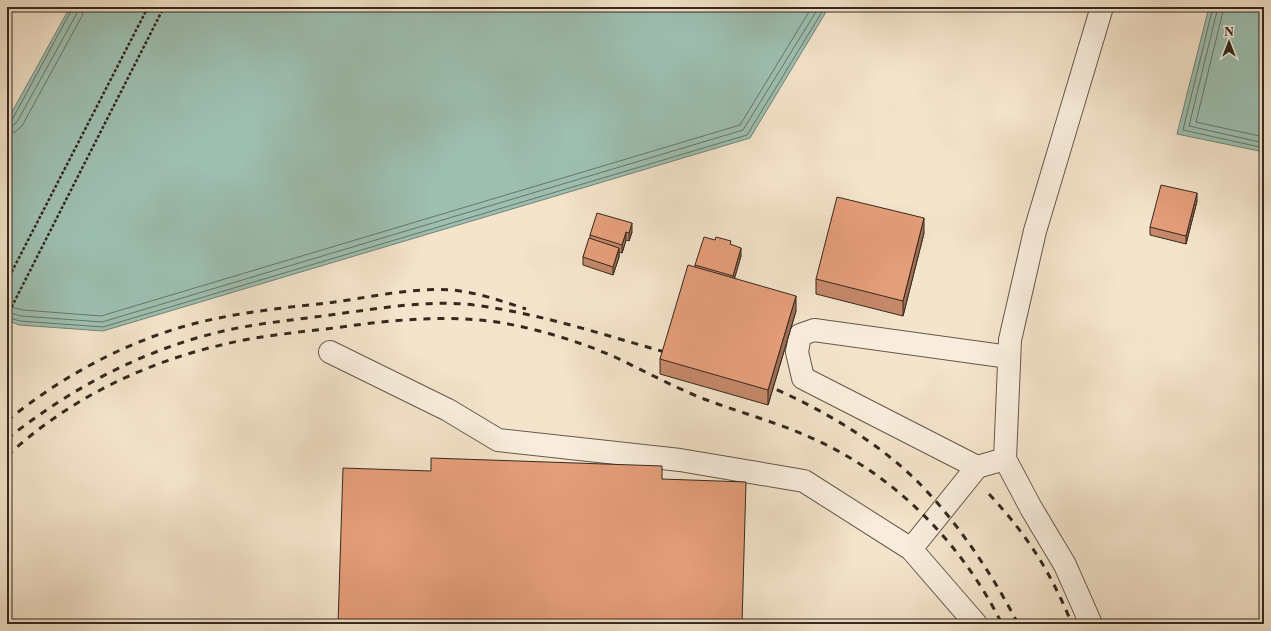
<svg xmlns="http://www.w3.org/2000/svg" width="1271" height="631" viewBox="0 0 1271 631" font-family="'Libre Caslon Text',serif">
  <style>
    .water { fill: #9dbfb1; stroke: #738377 }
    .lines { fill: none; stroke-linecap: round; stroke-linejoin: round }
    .shore { stroke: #697468; stroke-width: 1 }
    .minor-casing { stroke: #65584a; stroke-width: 24 }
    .path { stroke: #35291f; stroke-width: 2.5; stroke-dasharray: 3 2; stroke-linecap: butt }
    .minor { stroke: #f8eddd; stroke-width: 22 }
    .rail { stroke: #35291f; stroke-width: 3; stroke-dasharray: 7 7; stroke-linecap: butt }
    .wall { fill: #c58869; stroke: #35291f }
    .shaded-wall { fill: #a06f55; stroke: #35291f }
    .building { fill: #e59e7a; stroke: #35291f }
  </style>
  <rect width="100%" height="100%" fill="#f4e4cb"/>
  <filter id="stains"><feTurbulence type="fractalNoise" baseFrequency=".005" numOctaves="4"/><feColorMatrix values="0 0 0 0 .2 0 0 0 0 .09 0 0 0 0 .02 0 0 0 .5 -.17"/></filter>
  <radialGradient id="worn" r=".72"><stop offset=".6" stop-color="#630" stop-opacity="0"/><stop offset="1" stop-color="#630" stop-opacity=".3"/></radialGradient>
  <path class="water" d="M70 7H829L750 138 103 331 19 325 7 320V121Z
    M1209 7H1264V152L1177 134Z"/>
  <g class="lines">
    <path class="shore" d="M1213 7 1183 130 1264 148
      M1218 7 1189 126 1264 143
      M1224 7 1196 122 1264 137
      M7 122 12 120 73 7
      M7 127 12 126 17 122 77 13 78 7
      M7 133 15 132 22 126 82 16 84 7
      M7 306 23 310 101 316 740 125 812 7
      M7 312 21 316 102 322 743 130 819 7
      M7 317 20 321 103 327 747 135 825 7"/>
    <defs>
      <path id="minor" d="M330 352 448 410 498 440 680 460 804 481 911 549 976 624
        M1005 459 977 467 803 378 797 352 800 335 814 330 1009 357
        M911 549 977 467
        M1091 624 1065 565 1031 508 1005 459 1010 340 1035 231 1102 7"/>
    </defs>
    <use href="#minor" class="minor-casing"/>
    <path class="path" d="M7 281 148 7
      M7 316 164 7"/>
    <use href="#minor" class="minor"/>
    <path class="rail" d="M764 384C818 407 874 439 917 481 956 520 993 575 1018 624
      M7 421C65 373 140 334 214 319 251 311 290 307 328 303 366 298 413 287 451 290 477 292 501 301 526 309
      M7 439C76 384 156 343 243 327 277 321 311 318 344 313 390 307 435 299 481 306 546 315 610 337 672 354
      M7 456C76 392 163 354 255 338 281 334 307 331 334 328 391 320 446 314 503 323 542 330 581 342 617 358 646 372 674 387 704 399 741 413 780 423 816 440 897 477 962 544 1002 624
      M989 494C1028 536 1050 571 1072 624"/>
  </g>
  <path class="wall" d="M1197 201 1186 244 1150 235V227Z
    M632 232 629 241 626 240 622 253 619 252V257L613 275 583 265V257L590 238V235Z
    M924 233 903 316 816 294V279Z
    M731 244 741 256 734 278 796 311 768 405 660 374V359L695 267V265Z"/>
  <path class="shaded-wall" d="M1197 193V201L1186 244V236Z
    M924 218V233L903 316V301Z
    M632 223V232L629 241V233Z
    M626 232V240L622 253V245Z
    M619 248V257L613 275V267Z
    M741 248V256L733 284V276Z
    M796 296V311L768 405V390Z"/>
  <path class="building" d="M1161 185 1197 193 1186 236 1150 227Z
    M837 197 924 218 903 301 816 279Z
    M597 213 632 223 629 233 626 232 622 245 590 235Z
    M704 237 715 240 716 237 731 241 730 244 741 248 733 276 695 265Z
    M589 238 619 248 613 267 583 257Z
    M688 265 796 296 768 390 660 359Z
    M431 458 662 466V479L746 482 742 624H338L343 468 431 471Z"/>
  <rect width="1271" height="631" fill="none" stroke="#f4e4cb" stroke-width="24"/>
  <rect x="8" y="8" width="1255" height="615" fill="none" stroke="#35291f" stroke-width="2"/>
  <rect x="12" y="12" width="1247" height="607" fill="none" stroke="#35291f"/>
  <g transform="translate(1229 42)" stroke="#f8eddd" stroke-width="3" paint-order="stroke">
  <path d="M0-3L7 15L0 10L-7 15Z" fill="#35291f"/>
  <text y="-6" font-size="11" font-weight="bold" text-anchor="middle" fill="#35291f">N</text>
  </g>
  <rect width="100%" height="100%" filter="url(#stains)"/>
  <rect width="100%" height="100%" fill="url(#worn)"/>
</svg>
